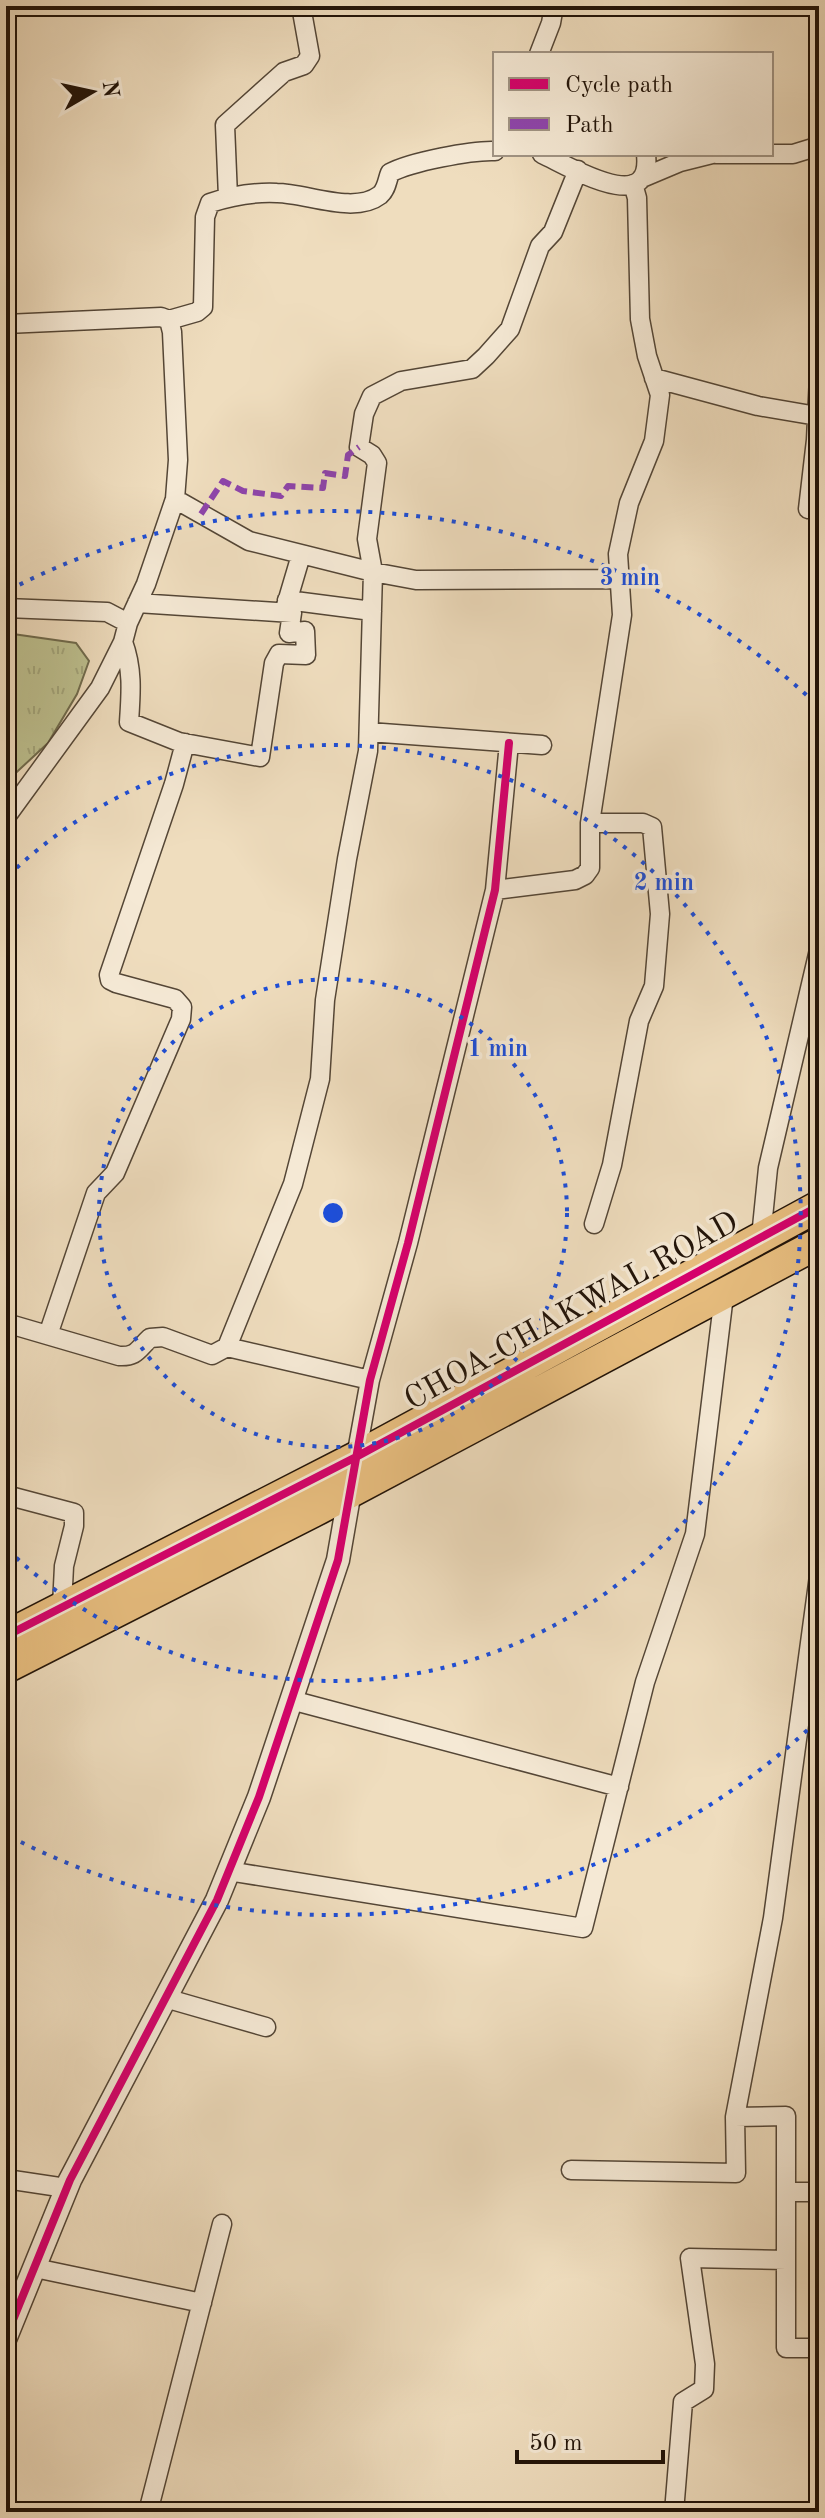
<svg xmlns="http://www.w3.org/2000/svg" width="825" height="2518" viewBox="0 0 825 2518" font-family="'Old Standard TT',serif">
  <style>
    .park { fill: url(#park-tufts); stroke: #6f6a4c; stroke-width: 2 }
    .lines { fill: none; stroke-linecap: round; stroke-linejoin: round }
    .minor-casing { stroke: #544636; stroke-width: 21 }
    .tertiary-casing { stroke: #544636; stroke-width: 25 }
    .trunk-casing { stroke: #211308; stroke-width: 33 }
    .minor { stroke: #f5e9d5; stroke-width: 18 }
    .tertiary { stroke: #f5e9d5; stroke-width: 22 }
    .trunk { stroke: #e8be7f; stroke-width: 30 }
    .quiet { stroke: #8e44ad; stroke-width: 6; stroke-dasharray: 12 6; stroke-linecap: butt }
    .cycleway-casing { stroke: #f5e9d5; stroke-width: 13 }
    .cycleway { stroke: #d6006c; stroke-width: 8 }
    .ring { fill: none; stroke: #1d4ed8; stroke-width: 4; stroke-dasharray: 4 8 }
    .labels { text-anchor: middle; dominant-baseline: central; stroke-width: 7; stroke-linejoin: round; paint-order: stroke }
    .street-label { font-size: 32px; fill: #211308; stroke: #f5e9d5 }
    .centre { fill: #1d4ed8; stroke: #f5e9d5; stroke-width: 4 }
    .ring-label { font-size: 24px; text-anchor: middle; font-weight: bold; fill: #1d4ed8; stroke: #f5e9d5; stroke-width: 7; stroke-linejoin: round; paint-order: stroke }
  </style>
  <defs>
    <pattern id="park-tufts" width="24" height="20" patternUnits="userSpaceOnUse" patternTransform="scale(2)"><rect width="24" height="20" fill="#bdc08f"/><path d="M3 7l-1-3M5 7V3M7 7l1-3M15 17l-1-3M17 17v-4M19 17l1-3" fill="none" stroke="#a2a47a"/></pattern>
  </defs>
  <rect width="100%" height="100%" fill="#efddbe"/>
  <filter id="stains"><feTurbulence type="fractalNoise" baseFrequency=".0025" numOctaves="4"/><feColorMatrix values="0 0 0 0 .2 0 0 0 0 .09 0 0 0 0 .02 0 0 0 .5 -.17"/></filter>
  <radialGradient id="worn" r=".72"><stop offset=".6" stop-color="#630" stop-opacity="0"/><stop offset="1" stop-color="#630" stop-opacity=".3"/></radialGradient>
  <path class="park" d="M6 633 76 643 89 661 77 694 48 743 6 782Z"/>
  <g class="lines">
    <defs>
      <path id="minor" d="M539 54 551 23 554 6
        M542 154C567 165 653 219 646 154
        M716 154H793L819 146
        M642 178 680 162 712 154
        M228 197 225 125 284 72 304 65 310 56 301 6
        M169 320 197 312 203 307 205 217 210 203C231 196 255 192 277 193 306 193 354 215 380 195 387 189 387 180 390 173 410 162 472 150 495 151
        M6 324 161 317 169 320 172 332 178 460 175 499 146 584 128 623 123 642 100 688 6 817
        M654 378 758 406 817 416
        M175 499 249 541 373 572 416 580 620 579
        M808 509 816 440 819 377
        M287 600 372 611
        M6 608 107 612 128 623
        M285 609 301 555
        M123 642C133 669 131 693 129 722L179 742 260 757 274 663 279 654 306 655 305 631 289 633 292 613 137 603
        M369 732 542 745
        M590 823H643L652 827 660 914 654 986 639 1021 612 1165 594 1224
        M495 890 575 880 585 875 590 868V823L622 615 618 554 629 503 654 441 660 395 647 356 640 319 637 198 633 184
        M761 1237 768 1168 819 950
        M6 1323 119 1356C137 1357 138 1349 150 1338L163 1337 212 1355 227 1347 370 1380
        M48 1335 96 1193 115 1173 181 1019 182 1007 175 999 116 983 110 980 109 975 174 784 185 743
        M227 1347 293 1184 320 1079 325 1000 347 859 368 751 373 572 367 539 377 463 372 455 359 447 364 414 372 396 401 381 472 369 486 356 510 329 540 246 553 232 578 170
        M356 1457 370 1380 408 1243 495 890 509 743
        M6 1495 74 1513V1526L64 1566 62 1606
        M291 1700 619 1787
        M228 1871 583 1928 645 1682 695 1534 724 1295
        M165 1998 266 2027
        M735 2117 786 2116V2348H819
        M571 2170 736 2173 735 2117 773 1918 819 1576
        M6 2179 66 2188
        M786 2192H819
        M35 2268 202 2303
        M148 2512 222 2224
        M674 2512 683 2402 704 2389 705 2364 690 2258 786 2260"/>
      <path id="tertiary" d="M6 2337 70 2180 217 1900 259 1797 338 1560 351 1485"/>
      <path id="trunk" d="M6 1636 356 1457 819 1206
        M6 1668 319 1509 819 1243"/>
    </defs>
    <use href="#minor" class="minor-casing"/>
    <use href="#tertiary" class="tertiary-casing"/>
    <use href="#trunk" class="trunk-casing"/>
    <use href="#minor" class="minor"/>
    <use href="#tertiary" class="tertiary"/>
    <use href="#trunk" class="trunk"/>
    <path class="quiet" d="M201 514 223 481 243 491 281 496 288 486 323 488 325 473 345 476 348 455 359 447"/>
    <defs>
      <path id="cycleway" d="M6 1636 356 1457 819 1206
        M6 2337 70 2180 217 1900 259 1797 338 1560 370 1380 408 1243 495 890 509 743"/>
    </defs>
    <use href="#cycleway" class="cycleway-casing"/>
    <use href="#cycleway" class="cycleway"/>
  </g>
  <g class="ring">
    <circle cx="333" cy="1213" r="234"/>
    <path d="M8 876A468 468 0 1 1 8 1550"/>
    <path d="M816 1722A702 702 0 0 1 9 1836M9 590A702 702 0 0 1 816 704"/>
  </g>
  <g class="labels">
    <g class="street-label">
      <text transform="translate(572 1312) rotate(-29)">CHOA-CHAKWAL ROAD</text>
    </g>
  </g>
  <circle cx="333" cy="1213" r="12" class="centre"/>
  <g class="ring-label">
    <text x="630" y="585">3 min</text>
    <text x="664" y="890">2 min</text>
    <text x="498" y="1056">1 min</text>
  </g>
  <rect width="825" height="2518" fill="none" stroke="#efddbe" stroke-width="32"/>
  <rect x="8" y="8" width="809" height="2502" fill="none" stroke="#211308" stroke-width="4"/>
  <rect x="16" y="16" width="793" height="2486" fill="none" stroke="#211308" stroke-width="2"/>
  <rect x="493" y="52" width="280" height="104" fill="#f5e9d5" stroke="#a09383" stroke-width="2"/>
  <rect x="509" y="78" width="40" height="12" fill="#d6006c" stroke="#a09383" stroke-width="2"/>
  <text x="565" y="92" font-size="24" fill="#211308">Cycle path</text>
  <rect x="509" y="118" width="40" height="12" fill="#8e44ad" stroke="#a09383" stroke-width="2"/>
  <text x="565" y="132" font-size="24" fill="#211308">Path</text>
  <g transform="translate(92 92) rotate(81)" stroke="#f5e9d5" stroke-width="6" paint-order="stroke">
  <path d="M0-6L14 30L0 20L-14 30Z" fill="#211308"/>
  <text y="-12" font-size="22" font-weight="bold" text-anchor="middle" fill="#211308">N</text>
  </g>
  <path d="M517 2450v12h146v-12" fill="none" stroke="#211308" stroke-width="4"/>
  <text x="529" y="2450" font-size="24" fill="#211308" stroke="#f5e9d5" stroke-width="6" paint-order="stroke">50 m</text>
  <rect width="100%" height="100%" filter="url(#stains)"/>
  <rect width="100%" height="100%" fill="url(#worn)"/>
</svg>
